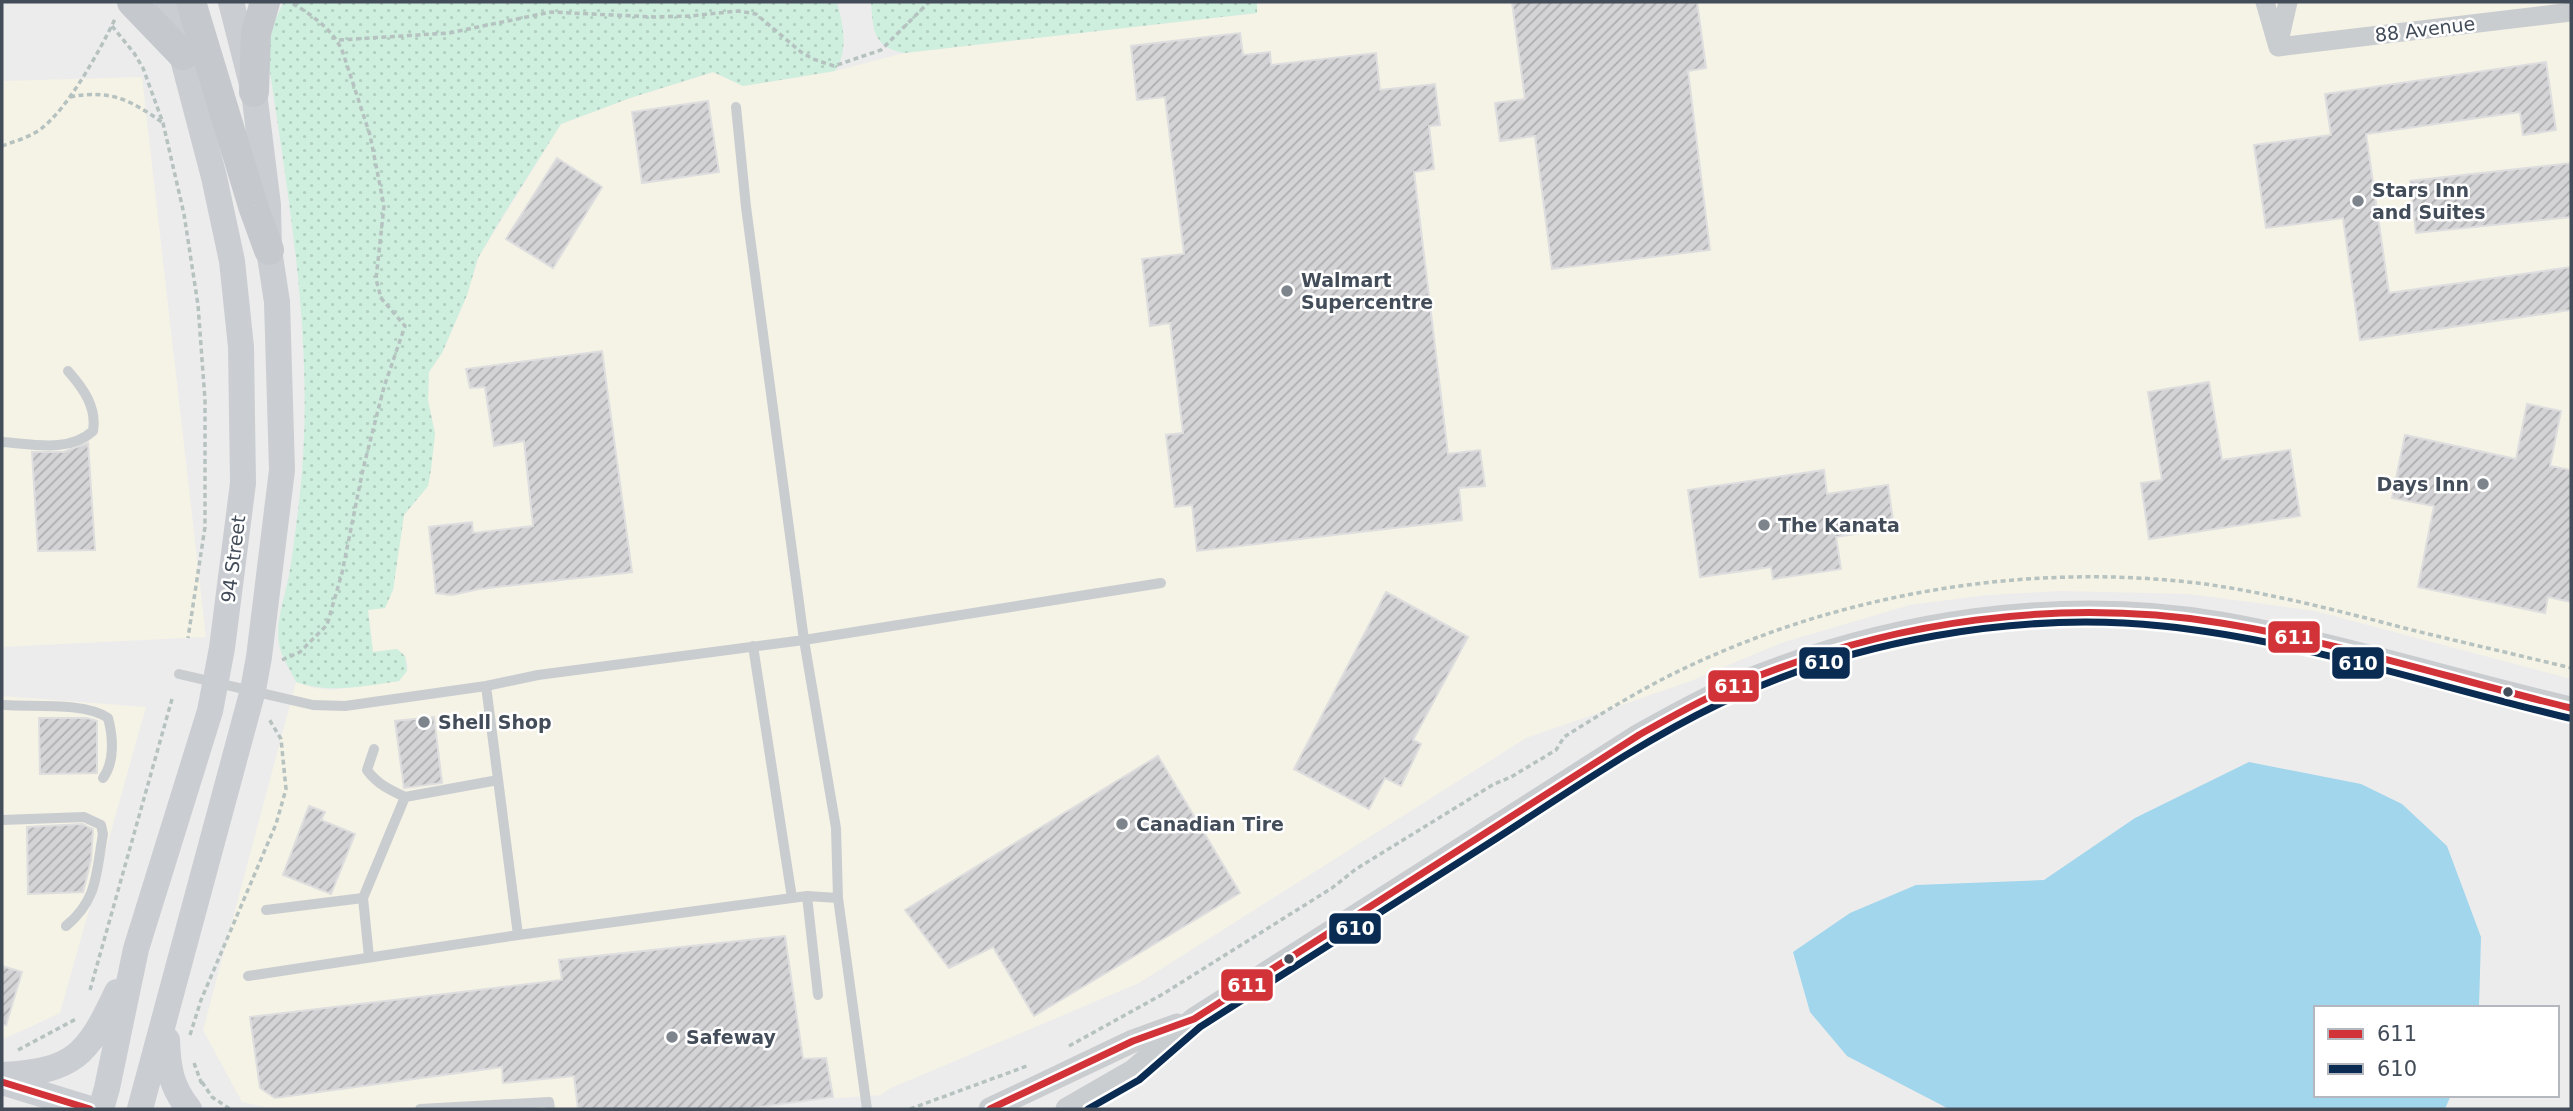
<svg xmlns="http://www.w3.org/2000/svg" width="2573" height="1111" viewBox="0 0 2573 1111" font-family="'DejaVu Sans',sans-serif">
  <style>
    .commercial { fill: #f5f2e6 }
    .grass { fill: url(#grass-dots) }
    .water { fill: #a1d6ed }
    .building { fill: url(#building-hatch); stroke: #dededf; stroke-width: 2 }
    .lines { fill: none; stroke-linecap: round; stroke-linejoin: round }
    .path { stroke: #b5c2c0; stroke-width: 3.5; stroke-dasharray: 5 3.5; stroke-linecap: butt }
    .service { stroke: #cacdd0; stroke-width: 10 }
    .minor { stroke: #cacdd0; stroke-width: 19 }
    .tertiary { stroke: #cacdd0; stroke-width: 23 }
    .secondary { stroke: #cacdd2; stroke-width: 26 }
    .primary { stroke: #c5c8cd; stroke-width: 30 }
    .bus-1-casing { stroke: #fff; stroke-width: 12 }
    .bus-2-casing { stroke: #fff; stroke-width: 12 }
    .bus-1 { stroke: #d23339; stroke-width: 7 }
    .bus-2 { stroke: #0a2c53; stroke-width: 7 }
    .poi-dot { fill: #7e848c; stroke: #fff; stroke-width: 2.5 }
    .bus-dot { fill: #434c59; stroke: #fff; stroke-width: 2.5 }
    .labels { text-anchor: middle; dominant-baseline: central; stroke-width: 5; stroke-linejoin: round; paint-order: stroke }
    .street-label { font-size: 19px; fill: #434c59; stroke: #fff }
    .poi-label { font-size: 19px; font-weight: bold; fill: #434c59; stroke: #fff; text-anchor: start }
    .line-badge { stroke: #fff; stroke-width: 2.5 }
    .badge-label { font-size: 19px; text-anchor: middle; font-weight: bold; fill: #fff }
  </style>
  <defs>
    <pattern id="grass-dots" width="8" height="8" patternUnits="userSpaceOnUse" patternTransform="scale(1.75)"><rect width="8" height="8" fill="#ceeede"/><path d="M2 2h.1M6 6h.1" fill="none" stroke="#b2cec1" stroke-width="1.8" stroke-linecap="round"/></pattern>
    <pattern id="building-hatch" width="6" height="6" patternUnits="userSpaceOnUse" patternTransform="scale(1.75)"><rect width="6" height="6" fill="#d4d4d7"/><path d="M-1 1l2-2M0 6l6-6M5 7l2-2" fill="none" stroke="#aeaeb1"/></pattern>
  </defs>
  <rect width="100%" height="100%" fill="#edecec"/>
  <path class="commercial" d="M1257 2H2571V679L2315 611 2189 594 2062 591 1987 595 1910 605 1781 643 1691 681 1526 738 1139 983 889 1089 881 1095 685 1109H274L242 1102 203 1030 296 682 314 688 331 690 399 681 408 667 405 656 397 649 373 652 368 610 393 590 404 515 428 486 435 434 428 400 429 372 442 353 467 295 478 258 561 124 630 98 714 72 743 86 835 71 904 53 1257 13Z
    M142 77 206 637 2 647V81Z
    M2 696 146 707 60 1013 6 1038 2 1037Z"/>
  <path class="grass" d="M284 2H837C843 25 849 50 835 71L743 86 713 72 630 98 561 124 502 217 478 258 467 295 442 353 429 372 428 400 435 434 431 470 428 486 404 515 393 590 385 608 368 610 373 652 397 649 405 656 407 671 399 681C364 686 330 694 296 682 291 671 283 660 280 648 274 625 285 597 289 575 293 554 295 532 298 511 318 357 289 203 267 51L274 22Z
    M871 2H1257V13L904 53C873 47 873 30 871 2Z"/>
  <path class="water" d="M2249 762 2361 784 2402 804 2447 846 2481 937 2479 1008H2316V1095H2451L2445 1109H1949L1847 1056 1810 1012 1793 952 1850 913 1916 885 2044 880 2135 818Z"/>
  <path class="building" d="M1512 2H1697L1706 68 1688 71 1710 250 1552 269 1535 136 1500 141 1495 103 1525 99Z
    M1240 33 1243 55 1270 52 1271 65 1376 53 1380 90 1435 84 1440 125 1429 126 1434 169 1414 172 1448 454 1480 450 1485 486 1459 488 1462 520 1197 551 1192 505 1175 507 1166 435 1183 433 1170 323 1150 326 1142 259 1184 254 1165 97 1137 100 1131 46Z
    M2546 62 2556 130 2523 135 2520 112 2366 134 2389 293 2571 267V310L2360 340 2343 218 2266 228 2254 145 2331 135 2325 94Z
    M708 101 719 172 642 183 632 112Z
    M557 158 602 187 553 268 506 239Z
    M2571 163V217L2416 233 2410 181Z
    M602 351 632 572 479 589 452 595 436 593 429 527 472 522 473 533 533 526 524 441 494 446 485 387 470 388 466 369Z
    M2209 382 2222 460 2290 450 2300 516 2149 539 2141 483 2162 480 2148 392Z
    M2527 404 2561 411 2550 466 2571 470V602L2548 597 2545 613 2418 587 2434 506 2392 498 2405 435 2516 459Z
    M88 443 95 550 38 551 32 452H63Z
    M1824 470 1827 494 1888 485 1894 528 1836 537 1841 569 1773 579 1771 567 1700 577 1688 490Z
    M1386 592 1468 637 1413 740 1421 744 1401 786 1385 778 1369 809 1294 769Z
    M434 717 442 783 404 788 395 721Z
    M39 718H87L97 721V773L40 774Z
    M1158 756 1240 893 1034 1016 993 947 949 968 905 910Z
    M309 806 325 812 321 820 355 834 331 894 283 875Z
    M82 824 93 829 91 860 83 892 28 894 27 827Z
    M785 936 803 1059 826 1058 833 1097 746 1109H578L574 1076 503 1083 502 1067 275 1098 260 1088 250 1017 562 980 559 960Z
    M2 966 22 972 6 1025 2 1024Z"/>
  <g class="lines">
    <path class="path" d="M112 26 134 53 143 68 163 123 184 214 198 305 205 400V527L188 638
      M339 40 449 33 551 12 654 17 690 16 738 11 756 14 801 52 813 59 834 66 881 50 929 2
      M70 97C110 89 131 100 163 123
      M2 146C15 141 31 137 42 128 69 107 100 50 115 19
      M282 660 300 652 327 625 342 573 363 469 384 387 405 326 381 298 376 279 384 206 370 135 343 53C335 31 311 14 290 2
      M90 990 172 699
      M190 1035 201 1000 276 824 286 789 281 739 269 719
      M1069 1046 1163 994 1332 888 1356 869 1494 784 1511 777 1556 750 1564 737C1607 710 1651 683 1698 662 1853 591 2035 562 2205 584 2275 594 2343 612 2412 630 2465 643 2518 655 2571 668
      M18 1050 76 1019
      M194 1063 201 1082 198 1084
      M202 1082 212 1097 230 1109
      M910 1109 1027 1066"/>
    <path class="service" d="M736 107 746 207 804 640 836 828 838 898 867 1109
      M3 442C32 444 69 453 93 431 97 407 83 388 68 371
      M753 646 792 898
      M179 674 313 705 345 706 486 686 538 675 804 640 1161 583
      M5 705C33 707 85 702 108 718 113 736 115 762 103 778
      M374 749 367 770C377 784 390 790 405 797
      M2 820 84 817 101 825 103 834C96 873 98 900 66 926
      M807 896 838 898
      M266 910 363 898
      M518 935 807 896 818 995
      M369 957 363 898 405 797 498 780
      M248 976 518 935 486 686
      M420 1109 549 1102 550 1109"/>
    <path class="minor" d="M2265 2 2278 47
      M2278 46 2288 2
      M2278 47 2571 12"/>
    <path class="tertiary" d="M990 1109 1133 1041 1177 1025
      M1067 1109 1133 1071 1194 1019 1639 735C1671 717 1703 699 1738 684 1887 622 2060 595 2221 623 2339 644 2454 681 2571 708"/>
    <path class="secondary" d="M167 1040C168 1068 171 1087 189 1109
      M2 1075C74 1071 87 1056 117 992
      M2 1082 90 1109
      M101 1109 107 1088 136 949 210 711 222 648 243 483 241 347 232 261 214 177 168 2
      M140 1109 253 690 259 657 282 470 277 302 269 250 268 205 254 92 231 2"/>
    <path class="primary" d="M132 2 183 55
      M191 2 253 206 269 250
      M254 92 256 33 265 2"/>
    <defs>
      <path id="bus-1" d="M2 1082 90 1109
        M990 1109 1133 1041 1194 1019 1639 735C1671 717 1704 698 1738 684 1890 621 2058 597 2221 623 2339 642 2455 680 2571 708"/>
      <path id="bus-2" d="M1088 1109 1139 1080 1200 1027C1295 967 1389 907 1483 847 1560 798 1636 744 1719 704 1850 641 2017 611 2162 626 2300 640 2434 686 2569 718"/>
    </defs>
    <use href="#bus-1" class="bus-1-casing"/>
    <use href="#bus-2" class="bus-2-casing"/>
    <use href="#bus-1" class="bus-1"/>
    <use href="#bus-2" class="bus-2"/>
  </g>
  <g class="poi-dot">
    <circle cx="2358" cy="201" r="7"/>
    <circle cx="1287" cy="291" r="7"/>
    <circle cx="2483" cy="484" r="7"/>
    <circle cx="1764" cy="525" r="7"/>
    <circle cx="424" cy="722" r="7"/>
    <circle cx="1122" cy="824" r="7"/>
    <circle cx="672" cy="1037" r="7"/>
  </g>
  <g class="bus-dot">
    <circle cx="2508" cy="692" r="6"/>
    <circle cx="1289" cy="959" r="6"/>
  </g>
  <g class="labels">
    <g class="street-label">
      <text transform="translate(2425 29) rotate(-7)">88 Avenue</text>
      <text transform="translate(233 559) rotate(-83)">94 Street</text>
    </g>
    <g class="poi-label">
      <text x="2372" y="190">Stars Inn<tspan x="2372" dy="22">and Suites</tspan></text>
      <text x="1301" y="280">Walmart<tspan x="1301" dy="22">Supercentre</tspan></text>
      <text x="2469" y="484" text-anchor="end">Days Inn</text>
      <text x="1778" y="525">The Kanata</text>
      <text x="438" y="722">Shell Shop</text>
      <text x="1136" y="824">Canadian Tire</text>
      <text x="686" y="1037">Safeway</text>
    </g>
  </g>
  <g class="line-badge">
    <rect x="2267" y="620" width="54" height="34" rx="7" fill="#d23339"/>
    <rect x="1798" y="646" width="53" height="34" rx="7" fill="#0a2c53"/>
    <rect x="2331" y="646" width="54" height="34" rx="7" fill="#0a2c53"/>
    <rect x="1707" y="669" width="53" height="34" rx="7" fill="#d23339"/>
    <rect x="1328" y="912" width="54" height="33" rx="7" fill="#0a2c53"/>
    <rect x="1220" y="968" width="54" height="34" rx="7" fill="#d23339"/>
  </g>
  <g class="badge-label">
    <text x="2294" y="644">611</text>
    <text x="1824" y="669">610</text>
    <text x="2358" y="670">610</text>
    <text x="1734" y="693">611</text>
    <text x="1355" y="935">610</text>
    <text x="1247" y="992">611</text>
  </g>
  <rect width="2573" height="1111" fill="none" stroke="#434c59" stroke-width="7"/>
  <rect x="2314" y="1006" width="245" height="91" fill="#ffffff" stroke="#b4b7bd" stroke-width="2"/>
  <rect x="2328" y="1029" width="35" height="10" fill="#d23339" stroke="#b4b7bd" stroke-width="2"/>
  <text x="2377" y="1041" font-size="21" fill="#434c59">611</text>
  <rect x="2328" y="1064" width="35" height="10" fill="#0a2c53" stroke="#b4b7bd" stroke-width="2"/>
  <text x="2377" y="1076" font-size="21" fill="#434c59">610</text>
</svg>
